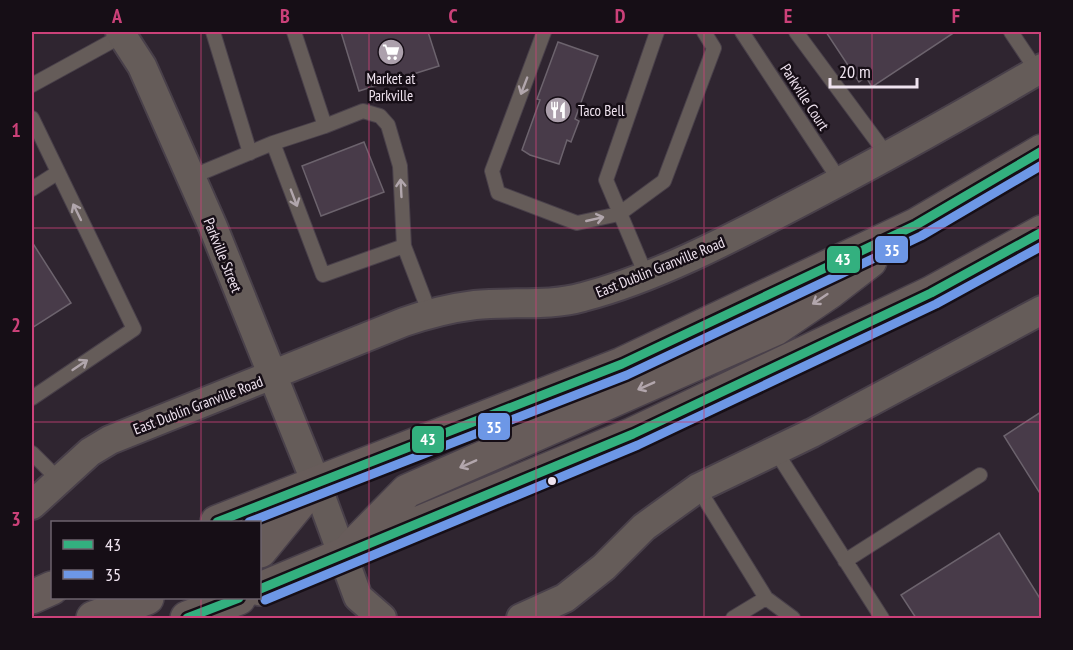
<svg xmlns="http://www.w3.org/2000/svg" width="1073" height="650" viewBox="0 0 1073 650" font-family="'PT Sans Narrow',sans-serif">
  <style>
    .building { fill: #483b49; stroke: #6c636d; stroke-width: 1.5 }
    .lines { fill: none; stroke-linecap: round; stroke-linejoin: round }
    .service-casing { stroke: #49404a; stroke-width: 16 }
    .minor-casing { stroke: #49404a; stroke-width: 32 }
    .primary-casing { stroke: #49404a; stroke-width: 36 }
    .service { stroke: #655c59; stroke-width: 14 }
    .minor { stroke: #655c59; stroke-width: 28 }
    .primary { stroke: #675c5a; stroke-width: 33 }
    .bus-1-casing { stroke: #160e16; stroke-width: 14 }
    .bus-2-casing { stroke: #160e16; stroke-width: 14 }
    .bus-1 { stroke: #33b07f; stroke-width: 9 }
    .bus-2 { stroke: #6d97e6; stroke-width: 9 }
    .oneway { stroke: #b1a6ac }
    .oneway2 { stroke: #b2a6ac }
    .grid { fill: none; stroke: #cb4179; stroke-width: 1.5; stroke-opacity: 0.55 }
    .bus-dot { fill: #efe3ef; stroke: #160e16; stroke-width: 2 }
    .labels { text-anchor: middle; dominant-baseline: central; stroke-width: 5; stroke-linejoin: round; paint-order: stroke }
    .poi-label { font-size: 15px; fill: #efe3ef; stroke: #160e16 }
    .street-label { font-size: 15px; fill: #efe3ef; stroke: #160e16 }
    .line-badge { stroke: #160e16; stroke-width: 2 }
    .badge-label { font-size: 16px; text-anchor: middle; font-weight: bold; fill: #fff }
    .neatline { fill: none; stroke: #cb4179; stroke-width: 2 }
    .grid-label { font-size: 20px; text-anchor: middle; font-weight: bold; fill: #cb4179 }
  </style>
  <rect width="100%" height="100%" fill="#2f2530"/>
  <path class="building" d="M341 32H428L439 66 359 91Z
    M826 32H955L872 87 866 77 859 82Z
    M558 42 598 56 575 119 579 121 571 142 567 140 559 164 530 155 522 150 540 100 537 99Z
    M364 142 384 192 321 216 302 166Z
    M32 242 71 303 32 328Z
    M1041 412V495L1004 436Z
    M999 533 1041 600V618H916L901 595Z"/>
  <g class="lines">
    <defs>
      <path id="service" d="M213 32 250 153
        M544 32 492 171 498 193 577 223 619 214 664 181 714 48 704 32
        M742 32 840 181
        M796 32 887 155
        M1011 32 1037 71
        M32 85 125 34
        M32 118 134 329 32 398
        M325 126 363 111 380 116 388 125 400 166 404 246
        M273 143 323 275 404 246 430 314
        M191 177 273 143 325 126 294 32
        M32 189 57 173
        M646 275 606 180 657 32
        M775 450 882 618
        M32 453 58 479
        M698 488 766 598 733 618
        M845 561 980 475
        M766 598 793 618"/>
      <path id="minor" d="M120 32 142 66 213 227 316 483 358 597 382 618
        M32 505 90 452 110 440 404 322C427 314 451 308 475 305 510 301 548 307 583 297 653 279 728 240 791 207 876 163 960 116 1042 68
        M521 618 565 598 604 567 644 527 698 488 812 433 1042 310"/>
      <path id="primary" d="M217 522 622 364 916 225 1042 151
        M353 546 407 491 775 329 831 291 870 261
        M260 551 314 485
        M260 589 633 434 931 293 1042 232
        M32 597 52 588
        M93 618 147 598
        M187 618 239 598"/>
    </defs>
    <use href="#service" class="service-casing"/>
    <use href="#minor" class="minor-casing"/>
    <use href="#primary" class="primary-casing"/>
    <use href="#service" class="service"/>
    <use href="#minor" class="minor"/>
    <use href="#primary" class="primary"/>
    <defs>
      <path id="bus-1" d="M217 522 622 364 916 225 1042 151
        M260 589 633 434 931 293 1042 232
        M187 618 239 598"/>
      <path id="bus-2" d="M249 522 627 375 921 236 1042 165
        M265 600 638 445 936 304 1042 246"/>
    </defs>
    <use href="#bus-1" class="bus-1-casing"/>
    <use href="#bus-2" class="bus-2-casing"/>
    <use href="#bus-1" class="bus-1"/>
    <use href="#bus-2" class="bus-2"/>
  </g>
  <defs><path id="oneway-shaft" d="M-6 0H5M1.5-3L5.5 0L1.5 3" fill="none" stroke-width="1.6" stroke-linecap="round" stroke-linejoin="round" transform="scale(1.5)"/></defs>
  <g class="oneway">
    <use href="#oneway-shaft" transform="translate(524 86) rotate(111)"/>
    <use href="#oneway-shaft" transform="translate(401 188) rotate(-93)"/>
    <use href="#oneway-shaft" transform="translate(294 198) rotate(69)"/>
    <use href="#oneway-shaft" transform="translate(77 212) rotate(-116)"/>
    <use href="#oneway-shaft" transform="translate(595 219) rotate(-13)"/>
    <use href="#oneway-shaft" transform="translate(80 365) rotate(-34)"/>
  </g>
  <g class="oneway2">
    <use href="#oneway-shaft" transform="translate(820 299) rotate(146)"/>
    <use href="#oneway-shaft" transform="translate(646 386) rotate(156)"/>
    <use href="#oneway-shaft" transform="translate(468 464) rotate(156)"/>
  </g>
  <path class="grid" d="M201 32V522M369 32V618M536 32V618M704 32V618M872 32V618M32 228H1042M32 422H1042M201 598V618"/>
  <defs>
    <symbol id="supermarket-disc" viewBox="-11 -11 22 22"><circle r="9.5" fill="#aca0ac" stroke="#160e16"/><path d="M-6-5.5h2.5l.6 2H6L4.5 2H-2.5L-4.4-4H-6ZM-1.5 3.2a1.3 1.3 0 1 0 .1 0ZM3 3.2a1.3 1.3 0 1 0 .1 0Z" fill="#fff"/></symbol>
    <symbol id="restaurant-disc" viewBox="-11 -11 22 22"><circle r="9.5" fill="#aca0ac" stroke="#160e16"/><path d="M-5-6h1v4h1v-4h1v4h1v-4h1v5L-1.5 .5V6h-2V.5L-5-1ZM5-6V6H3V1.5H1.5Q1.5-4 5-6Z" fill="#fff"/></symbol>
  </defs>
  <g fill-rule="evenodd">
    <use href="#supermarket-disc" x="376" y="37" width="30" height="30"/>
    <use href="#restaurant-disc" x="543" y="95" width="30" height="30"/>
  </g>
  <circle class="bus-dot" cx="552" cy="481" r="5"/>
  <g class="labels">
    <g class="poi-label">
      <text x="391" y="78">Market at<tspan x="391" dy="17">Parkville</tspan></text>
      <text x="578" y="110" text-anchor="start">Taco Bell</text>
    </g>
    <g class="street-label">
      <text transform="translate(805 97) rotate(57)">Parkville Court</text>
      <text transform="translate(223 255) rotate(68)">Parkville Street</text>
      <text transform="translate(660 267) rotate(-22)">East Dublin Granville Road</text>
      <text transform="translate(198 405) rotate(-21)">East Dublin Granville Road</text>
    </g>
  </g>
  <g class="line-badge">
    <rect x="874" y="235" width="35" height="29" rx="6" fill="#6d97e6"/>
    <rect x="826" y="245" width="35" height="29" rx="6" fill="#33b07f"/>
    <rect x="477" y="412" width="34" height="29" rx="6" fill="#6d97e6"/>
    <rect x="411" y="425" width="34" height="29" rx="6" fill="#33b07f"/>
  </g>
  <g class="badge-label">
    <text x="892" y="256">35</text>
    <text x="843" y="265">43</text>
    <text x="494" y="433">35</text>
    <text x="428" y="445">43</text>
  </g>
  <rect width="1073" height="650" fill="none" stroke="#160e16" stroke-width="66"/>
  <rect x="51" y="521" width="210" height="78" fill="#160e16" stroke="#6d636d" stroke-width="1.5"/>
  <rect x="63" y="540" width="30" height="9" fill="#33b07f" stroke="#6d636d" stroke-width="1.5"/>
  <text x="105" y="551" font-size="18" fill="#efe3ef">43</text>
  <rect x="63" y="570" width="30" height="9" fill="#6d97e6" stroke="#6d636d" stroke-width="1.5"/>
  <text x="105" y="581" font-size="18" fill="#efe3ef">35</text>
  <path d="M830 78v9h87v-9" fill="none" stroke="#efe3ef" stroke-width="3"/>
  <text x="839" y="78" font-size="18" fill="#efe3ef" stroke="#160e16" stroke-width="4.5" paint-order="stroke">20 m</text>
  <rect x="33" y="33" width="1007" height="584" class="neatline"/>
  <g class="grid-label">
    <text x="117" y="23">A</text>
    <text x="285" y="23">B</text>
    <text x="453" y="23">C</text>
    <text x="620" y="23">D</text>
    <text x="788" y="23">E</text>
    <text x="956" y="23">F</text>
    <text x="16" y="137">1</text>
    <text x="16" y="332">2</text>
    <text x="16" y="526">3</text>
  </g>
</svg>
